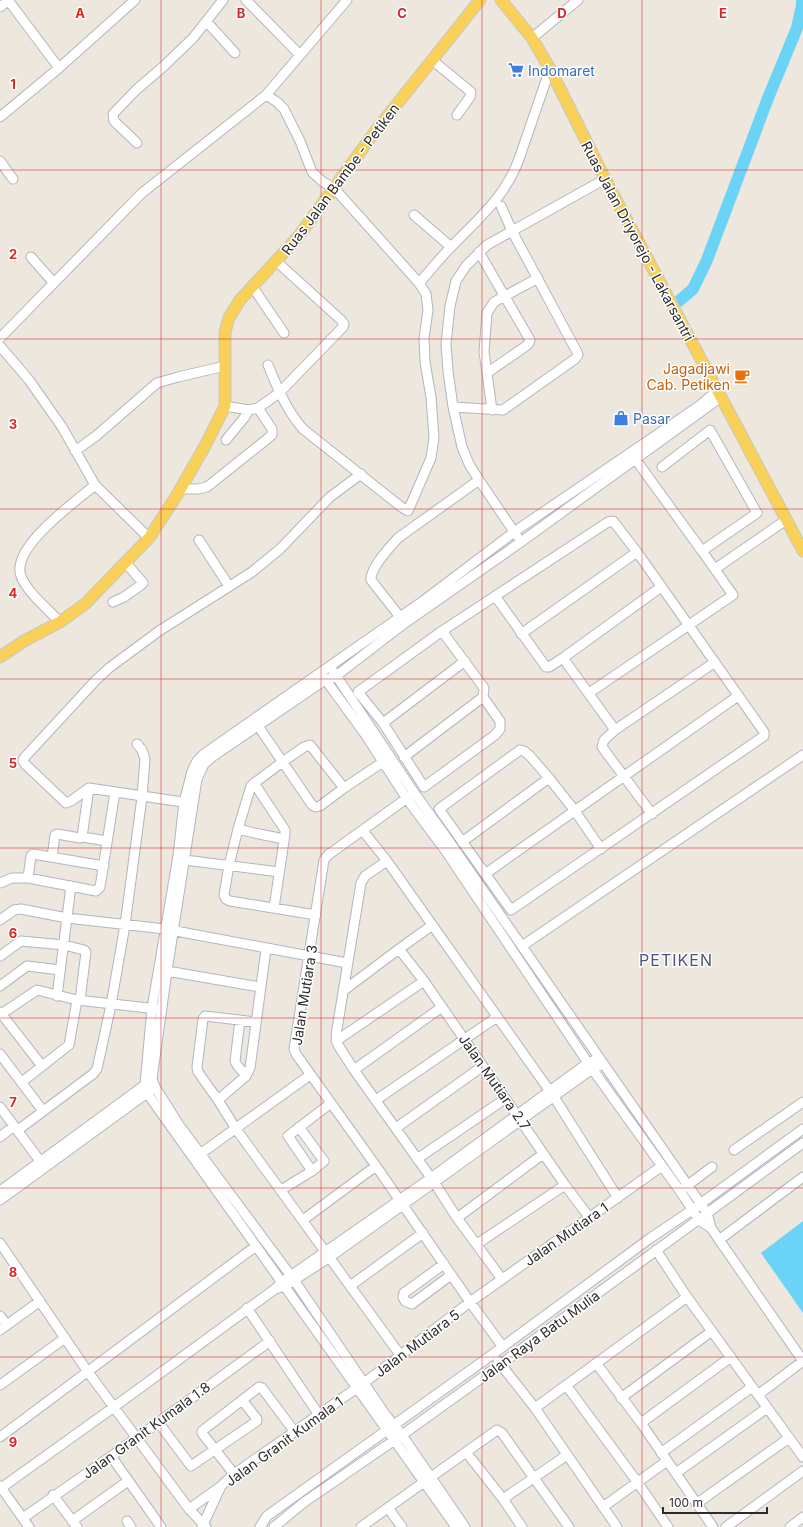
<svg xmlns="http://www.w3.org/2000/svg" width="803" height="1527" viewBox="0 0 803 1527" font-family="Inter,sans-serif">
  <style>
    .water { fill: #6bd4f6 }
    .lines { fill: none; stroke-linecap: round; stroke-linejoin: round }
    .river { stroke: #6bd4f6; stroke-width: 12 }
    .minor-casing { stroke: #b2b5c0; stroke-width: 11 }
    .major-casing { stroke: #c8c8c8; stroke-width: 13 }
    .minor { stroke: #fff; stroke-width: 9 }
    .major { stroke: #f9d058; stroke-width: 11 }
    .grid { fill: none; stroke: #d62828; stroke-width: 1; stroke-opacity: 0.55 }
    .labels { text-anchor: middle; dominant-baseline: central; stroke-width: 3; stroke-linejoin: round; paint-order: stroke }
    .shop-label { font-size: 14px; fill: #366cbe; stroke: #fff; text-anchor: start }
    .street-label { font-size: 14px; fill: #2c2c2c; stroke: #fff }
    .food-label { font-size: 14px; fill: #c56008; stroke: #fff; text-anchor: end }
    .quarter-label { font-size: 16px; letter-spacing: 1px; fill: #495480; stroke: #fff }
    .grid-label { font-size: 13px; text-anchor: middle; font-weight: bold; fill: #d62828; stroke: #fff; stroke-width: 3; stroke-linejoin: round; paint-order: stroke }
  </style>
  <rect width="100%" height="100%" fill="#eee7de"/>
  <path class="water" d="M803 1221V1313L761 1253Z"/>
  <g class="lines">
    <path class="river" d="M679 301 693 289 707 260 768 98 797 28 802 5V0"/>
    <defs>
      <path id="minor" d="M8 0 59 68
        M246 0 300 55
        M0 7 9 0
        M206 21 235 53
        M532 38 578 0
        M432 60 471 92 470 97 457 115
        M266 95 277 102 284 109 300 141 312 172 323 182 334 188 419 283 426 294 428 310 424 338 425 362 431 397 434 438 431 458 408 511 400 506 303 429C287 411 277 387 268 365
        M0 117 59 68 135 0
        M137 143 114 121 113 114 136 90 164 66 193 38 223 0
        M0 161 13 179
        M414 215 451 247
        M479 252 530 340 529 343 526 346 487 373 492 410
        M31 257 53 282
        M419 283C430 271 440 258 452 246 479 218 505 197 519 159L550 69
        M252 286 284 333
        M0 338 142 193 266 95 347 0
        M0 346 29 380 62 427 95 485 149 538
        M487 373 484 352 487 313 494 302 538 278
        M225 406 249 410 258 408 279 393 343 327 344 324 341 320 276 261
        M453 407 503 410 575 359 578 355 577 352 512 231 501 206
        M226 440 244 418 249 410
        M75 451 96 436 157 383 178 377 225 366
        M636 460 702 551
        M479 480 469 464 462 447 453 407 448 371 446 344 450 306 456 281 466 266 487 245 605 179
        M180 489H198L207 487 272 435V429L258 408
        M199 540 229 586
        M715 569 786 520
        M495 596 546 667H549L563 658 615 730 604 740 602 747 652 814
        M113 602 124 597 141 585 143 583 126 563
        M60 622C49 610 22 588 20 572 16 544 75 502 95 485
        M404 622 371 580C370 568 390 547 398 538L479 480 517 536
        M442 631 484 688 483 697 500 721V729L495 735 424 787 383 723 358 692 442 631 608 522 613 521 637 552 764 732V736L511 910 439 809 520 750 524 751 530 756 549 778 575 811 601 849
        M521 634 637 552
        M563 658 661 587
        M333 671 413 791 444 834 707 1213 711 1228
        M322 675 365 734 407 799 445 850 588 1063 680 1191 699 1220 711 1228 803 1361
        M589 693 733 595 702 551 757 513 710 430 662 467
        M254 720 312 805 316 807 320 806 344 788 310 745 304 747 284 761 257 781 251 786 238 829 229 865 224 895 226 899 230 901 316 915
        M383 723 465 661
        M615 730 715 662
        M404 757 483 697
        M254 783 285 830V834L274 908
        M89 788 71 801 66 803 25 764 23 761 24 758 96 680 109 668 159 631 252 572 280 549 330 497 361 474
        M344 788 383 762
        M410 796 328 855 324 860 294 1049 296 1054 376 1166 470 1302 503 1347
        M238 829 259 834 284 839
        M363 831 387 861 554 1097 618 1198
        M82 837 89 788 189 803
        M462 842 549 778
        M52 857 55 835 57 834 80 838 82 837 107 841
        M181 858 185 860 279 872
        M387 861 365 876 361 883 336 1035 338 1045 354 1070 434 1182 457 1218 502 1279
        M485 874 738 696
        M28 878 31 856 33 854 104 866
        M0 883 12 878H28L96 891 100 887 115 792
        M0 920 14 910 21 909 67 918 165 929 347 963
        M522 946 803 755
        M399 949 424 981 565 1185 589 1217
        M0 956 21 941 64 945 84 950 86 952 80 1000
        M167 971 260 987
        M0 986 27 966 60 970
        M343 991 399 949 431 926
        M57 996 71 886
        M0 1012 42 1066
        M0 1015 37 990 77 1000 157 1009
        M240 1020 235 1061 237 1065 246 1076
        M256 1022 205 1016 203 1019 197 1067 198 1072 218 1100 236 1129 401 1356
        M336 1041 424 981
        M0 1054 43 1111
        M599 1058 588 1063 431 1178 282 1282 275 1289 285 1286 330 1257 592 1069 603 1064
        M354 1070 442 1007
        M22 1082 69 1045 77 1000
        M149 1082 145 1085 147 1093 456 1527
        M218 1100 246 1076 250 1068 266 949
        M376 1100 497 1017
        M0 1107 43 1165
        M396 1128 483 1066
        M18 1130 93 1074 97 1069 111 1005 125 925 142 797 145 759 142 750 137 744
        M0 1137 14 1126
        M734 1150 803 1102
        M196 1157 310 1075
        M417 1159 505 1099
        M312 1171 288 1136 331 1103
        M684 1188 712 1167
        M281 1190 312 1171 324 1161 299 1127
        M0 1191 145 1085 152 1008 178 856 184 802 192 771 197 761 204 754 254 719 423 601 514 532 699 406 717 391
        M0 1200 151 1090
        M457 1218 543 1154
        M303 1220 376 1166
        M719 1240 803 1177
        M0 1243 88 1372 189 1509 206 1527
        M477 1244 565 1185
        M656 1250 687 1297 803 1457
        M444 1264 404 1293 403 1297 405 1301 412 1304 451 1275
        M350 1286 423 1233
        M247 1308 319 1415
        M0 1316 7 1325
        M0 1330 40 1301
        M498 1361 535 1408 617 1527
        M596 1363 641 1423 713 1527
        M0 1385 65 1338
        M566 1385 638 1483 668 1527
        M758 1395 803 1361
        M621 1398 712 1331
        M535 1408 687 1297
        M158 1422 191 1466 257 1421V1419L242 1400
        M641 1423 731 1357
        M0 1437 256 1246
        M466 1452 503 1499 522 1527
        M661 1453 752 1387
        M111 1456 161 1527
        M676 1473 767 1408
        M234 1474 202 1433V1431L259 1387 262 1388 294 1431
        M0 1486 29 1527
        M1 1488 114 1407 275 1289
        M53 1495 77 1527
        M503 1499 567 1455
        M696 1504 789 1438
        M603 1507 667 1461
        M388 1508 402 1527
        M189 1509 220 1487
        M23 1518 137 1438 270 1341
        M72 1521 128 1481
        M127 1521 131 1527
        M202 1527 221 1486 234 1474 364 1383 470 1302 662 1166
        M260 1527 267 1516 493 1354 649 1239 692 1210 803 1129
        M274 1527 303 1503 402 1435 501 1364 803 1143
        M361 1527 497 1430 502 1433 569 1527
        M465 1527 402 1435 385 1414 294 1280 179 1125 155 1087 152 1079 167 971 197 779 204 764 212 757 325 680 336 676 405 623 521 542 721 397
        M726 1527 803 1471
        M790 1527 803 1517"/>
      <path id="major" d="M501 0 532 38 550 69 605 179 803 551
        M0 657 24 641 60 622 85 604 149 538 177 495 206 444 225 406V332L229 318 240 300 298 237 374 133 480 0"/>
    </defs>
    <use href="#minor" class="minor-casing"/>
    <use href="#major" class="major-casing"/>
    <use href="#minor" class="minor"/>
    <use href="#major" class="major"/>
  </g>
  <path class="grid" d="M161 0V1527M321 0V1527M482 0V1527M642 0V1527M0 170H803M0 339H803M0 509H803M0 679H803M0 848H803M0 1018H803M0 1188H803M0 1357H803"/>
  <defs>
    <symbol id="supermarket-bare" viewBox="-9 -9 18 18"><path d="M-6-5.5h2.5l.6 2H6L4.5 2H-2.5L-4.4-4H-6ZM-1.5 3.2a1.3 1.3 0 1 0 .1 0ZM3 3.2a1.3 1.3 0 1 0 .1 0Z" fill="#3f7fe0" stroke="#fff" stroke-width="2.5" paint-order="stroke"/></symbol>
    <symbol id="cafe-bare" viewBox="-9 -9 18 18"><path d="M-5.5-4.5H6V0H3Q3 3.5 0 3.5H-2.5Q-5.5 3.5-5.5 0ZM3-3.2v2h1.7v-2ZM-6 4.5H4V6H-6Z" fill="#e8710a" stroke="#fff" stroke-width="2.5" paint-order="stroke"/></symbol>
    <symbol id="shop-bare" viewBox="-9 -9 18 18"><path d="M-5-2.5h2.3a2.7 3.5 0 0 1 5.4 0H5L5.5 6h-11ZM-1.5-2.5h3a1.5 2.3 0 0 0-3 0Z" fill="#3f7fe0" stroke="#fff" stroke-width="2.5" paint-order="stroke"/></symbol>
  </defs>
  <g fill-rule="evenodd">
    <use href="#supermarket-bare" x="505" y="59" width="22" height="22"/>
    <use href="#cafe-bare" x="731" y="365" width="22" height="22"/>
    <use href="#shop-bare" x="610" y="407" width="22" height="22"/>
  </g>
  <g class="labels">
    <g class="shop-label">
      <text x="528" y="70">Indomaret</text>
      <text x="633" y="418">Pasar</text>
    </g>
    <g class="street-label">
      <text transform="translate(340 179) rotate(-53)">Ruas Jalan Bambe - Petiken</text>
      <text transform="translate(638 241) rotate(62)">Ruas Jalan Driyorejo - Lakarsantri</text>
      <text transform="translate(304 995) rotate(-81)">Jalan Mutiara 3</text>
      <text transform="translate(495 1082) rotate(55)">Jalan Mutiara 2.7</text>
      <text transform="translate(566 1234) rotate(-35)">Jalan Mutiara 1</text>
      <text transform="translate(539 1336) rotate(-36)">Jalan Raya Batu Mulia</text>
      <text transform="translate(417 1343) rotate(-37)">Jalan Mutiara 5</text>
      <text transform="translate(146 1430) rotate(-36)">Jalan Granit Kumala 1.8</text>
      <text transform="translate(284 1441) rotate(-36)">Jalan Granit Kumala 1</text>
    </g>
    <g class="food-label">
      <text x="730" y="368">Jagadjawi<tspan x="730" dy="16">Cab. Petiken</tspan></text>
    </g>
    <g class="quarter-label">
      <text x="676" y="960">PETIKEN</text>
    </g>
  </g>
  <g class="grid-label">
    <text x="80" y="18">A</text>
    <text x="241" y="18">B</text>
    <text x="402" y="18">C</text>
    <text x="562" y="18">D</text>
    <text x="723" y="18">E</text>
    <text x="13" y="89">1</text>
    <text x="13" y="259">2</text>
    <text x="13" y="429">3</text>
    <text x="13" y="598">4</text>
    <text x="13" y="768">5</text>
    <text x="13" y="938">6</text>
    <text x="13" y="1107">7</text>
    <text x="13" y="1277">8</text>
    <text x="13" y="1447">9</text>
  </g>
  <path d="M663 1507v6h104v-6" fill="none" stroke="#2c2c2c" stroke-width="2"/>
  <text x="669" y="1507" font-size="12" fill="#2c2c2c" stroke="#ffffff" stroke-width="3" paint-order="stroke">100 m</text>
</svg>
